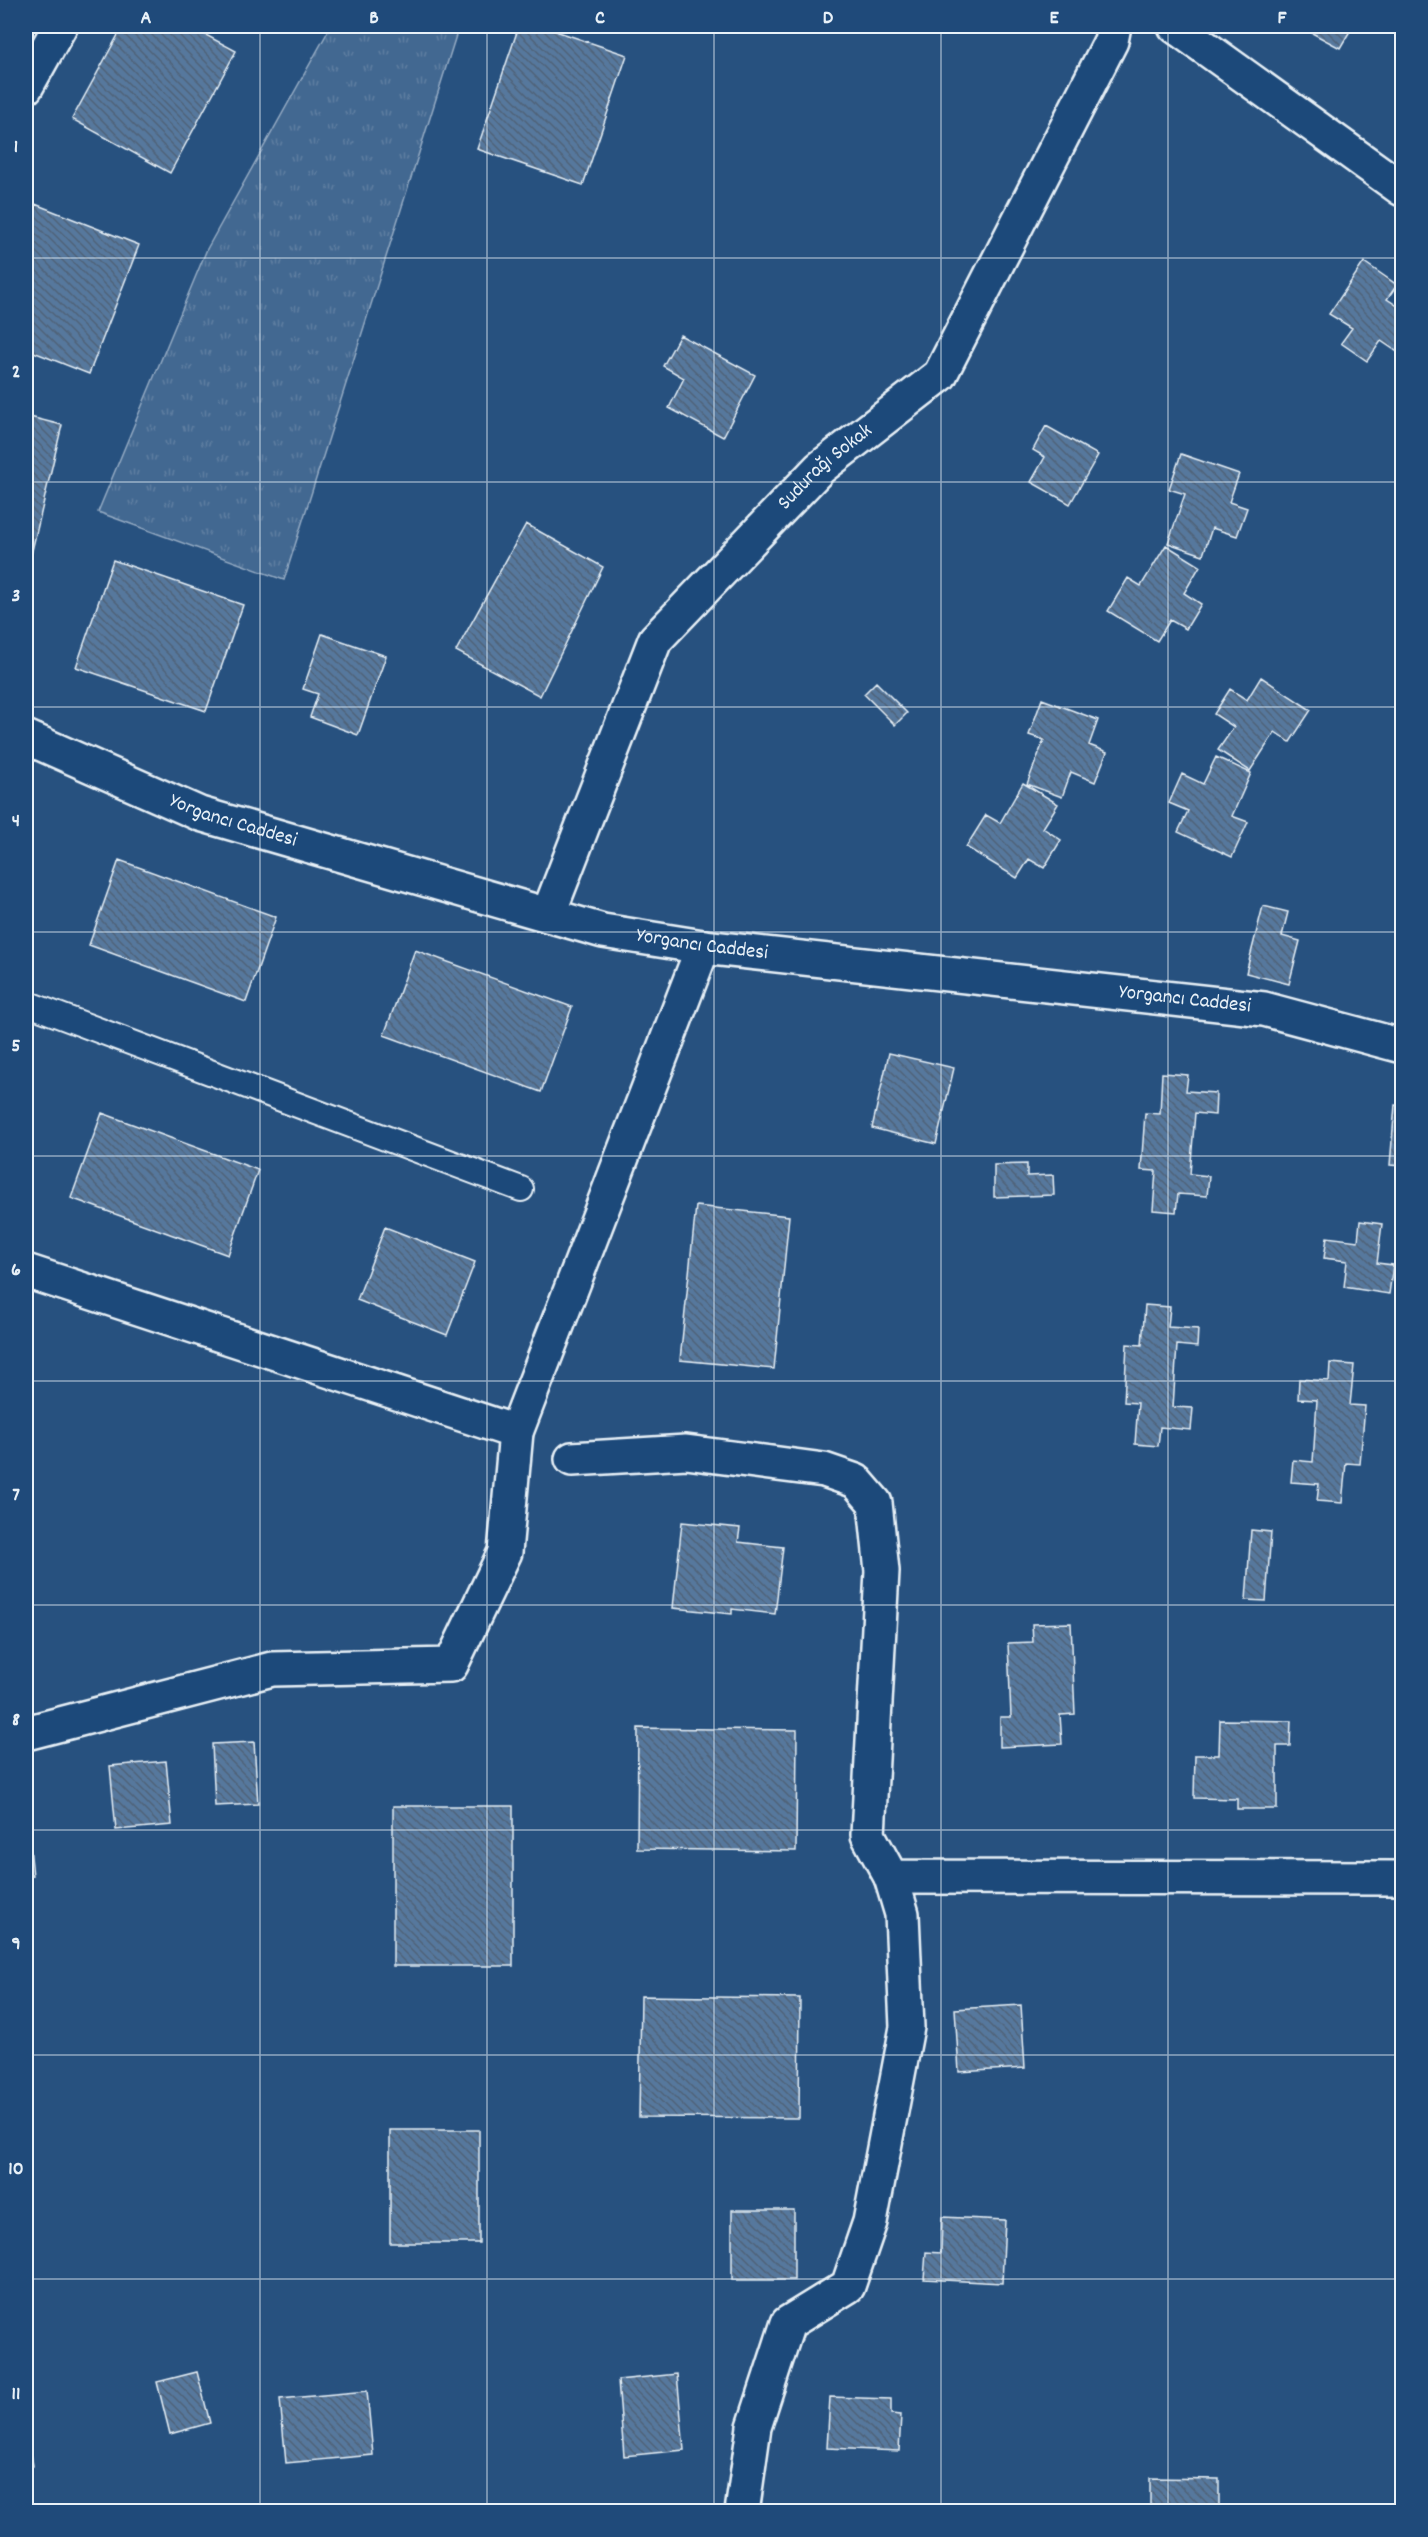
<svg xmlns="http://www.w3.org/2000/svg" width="1428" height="2537" viewBox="0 0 1428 2537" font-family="Dekko,sans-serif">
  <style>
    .grass { fill: url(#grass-tufts); stroke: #96acc4; stroke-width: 1.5 }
    .building { fill: url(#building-back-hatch); stroke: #e8f1f8; stroke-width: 1.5 }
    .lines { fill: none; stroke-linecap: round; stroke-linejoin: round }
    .service-casing { stroke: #e8f1f8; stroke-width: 28 }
    .minor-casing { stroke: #e8f1f8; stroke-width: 38 }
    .tertiary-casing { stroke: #e8f1f8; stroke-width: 38 }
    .service { stroke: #1f4a7a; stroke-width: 24 }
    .minor { stroke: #1f4a7a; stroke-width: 33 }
    .tertiary { stroke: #1f4a7a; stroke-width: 33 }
    .grid { fill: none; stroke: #e8f1f8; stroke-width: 1.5; stroke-opacity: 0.55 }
    .labels { text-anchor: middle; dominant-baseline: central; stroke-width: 6; stroke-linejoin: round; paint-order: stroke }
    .street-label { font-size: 21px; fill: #e8f1f8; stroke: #1f4a7a }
    .neatline { fill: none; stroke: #e8f1f8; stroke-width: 2 }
    .grid-label { font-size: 20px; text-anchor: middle; font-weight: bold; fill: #e8f1f8 }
  </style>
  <defs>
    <pattern id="grass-tufts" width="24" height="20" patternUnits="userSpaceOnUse" patternTransform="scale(1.5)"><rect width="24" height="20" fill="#436891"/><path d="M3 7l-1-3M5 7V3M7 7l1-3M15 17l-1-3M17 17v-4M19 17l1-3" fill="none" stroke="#5e7ea1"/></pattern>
    <pattern id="building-back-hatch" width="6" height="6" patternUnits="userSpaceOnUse" patternTransform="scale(1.5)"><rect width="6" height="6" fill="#57789d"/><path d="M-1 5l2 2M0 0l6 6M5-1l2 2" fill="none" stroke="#4f6278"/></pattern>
  </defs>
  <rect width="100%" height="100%" fill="#27517f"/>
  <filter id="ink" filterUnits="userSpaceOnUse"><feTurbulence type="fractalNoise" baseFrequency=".0167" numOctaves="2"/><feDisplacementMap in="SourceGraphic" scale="12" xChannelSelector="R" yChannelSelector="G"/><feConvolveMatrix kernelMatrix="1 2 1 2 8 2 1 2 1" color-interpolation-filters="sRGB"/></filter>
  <g filter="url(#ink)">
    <path class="grass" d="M331 26H459L284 580 98 512 207 249Z"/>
    <path class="building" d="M123 26H189L236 51 170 173 72 119Z
      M519 26H541L627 55 583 185 477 149Z
      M1299 26H1353L1340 48Z
      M35 204 139 245 89 374 26 349V228Z
      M1364 262 1397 285 1387 299 1402 309V355L1381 341 1367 361 1341 343 1352 328 1329 314Z
      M680 335 755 375 723 437 669 408 684 378 663 366Z
      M26 416 62 425 30 559 26 558Z
      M1046 426 1098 455 1070 504 1031 482 1045 457 1033 450Z
      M1181 454 1239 474 1229 502 1247 508 1237 536 1212 528 1203 555 1168 543 1185 494 1169 489Z
      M526 524 603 567 540 696 456 651Z
      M1166 545 1200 566 1184 593 1201 604 1186 629 1170 620 1157 641 1108 611 1128 578 1141 586Z
      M113 560 243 605 206 711 76 667Z
      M322 634 386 656 358 735 310 717 318 694 303 689Z
      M1261 677 1311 710 1290 742 1275 732 1250 771 1218 750 1234 727 1214 714 1230 689 1247 700Z
      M876 682 907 713 895 725 864 694Z
      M1042 699 1098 720 1089 745 1107 752 1095 782 1071 772 1062 797 1027 784 1044 740 1029 735Z
      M1216 757 1251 773 1232 816 1248 822 1232 857 1178 832 1188 811 1169 803 1182 774 1203 784Z
      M1023 783 1058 804 1043 828 1061 840 1044 868 1029 859 1017 878 966 847 986 815 1000 823Z
      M119 860 276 917 246 1002 89 945Z
      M1263 906 1288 912 1282 936 1300 941 1289 984 1246 973Z
      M415 950 572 1007 541 1092 384 1035Z
      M889 1053 954 1068 936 1144 872 1128Z
      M1162 1073 1188 1075 1186 1091 1216 1093 1215 1115 1195 1113 1190 1174 1209 1176 1207 1196 1178 1194 1176 1212 1153 1210 1156 1171 1141 1170 1145 1113 1160 1114Z
      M1395 1105 1402 1106V1166L1390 1165Z
      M102 1113 258 1170 228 1255 71 1198Z
      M1027 1164V1176L1053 1175 1054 1195 994 1197V1165Z
      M696 1206 789 1216 774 1369 680 1360Z
      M1360 1221 1382 1224 1377 1263 1393 1265 1389 1294 1344 1287 1347 1261 1324 1258 1327 1237 1358 1241Z
      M385 1227 475 1262 447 1335 357 1300Z
      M1145 1305 1170 1307 1168 1327 1198 1329 1197 1347 1177 1345 1173 1407 1193 1408 1191 1430 1160 1427 1158 1446 1135 1444 1138 1403 1124 1402 1127 1344 1142 1345Z
      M1330 1363 1354 1365 1350 1405 1365 1406 1360 1464 1346 1463 1342 1503 1317 1501 1319 1484 1291 1482 1293 1460 1313 1462 1317 1400 1298 1399 1299 1379 1329 1381Z
      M682 1522 740 1528 738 1542 783 1547 775 1614 732 1609V1614L673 1608Z
      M1251 1530 1271 1532 1266 1601 1246 1600Z
      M1071 1623 1075 1714 1060 1715 1062 1744 1000 1747V1717H1011L1008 1643 1033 1642 1032 1624Z
      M1220 1720 1291 1721 1290 1746H1277V1809H1237V1799L1194 1798 1195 1755H1219Z
      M638 1728 797 1730 796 1851 637 1849Z
      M254 1742 258 1804 215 1806 212 1744Z
      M166 1761 172 1825 116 1830 110 1766Z
      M393 1806H513V1966H393Z
      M26 1807 33 1876 26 1877Z
      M641 1996 800 1998 799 2118 639 2117Z
      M1021 2005 1025 2068 959 2072 955 2009Z
      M390 2130H479V2243H390Z
      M732 2210H794V2280H732Z
      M942 2217 1005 2220 1002 2283 924 2279 926 2252 941 2253Z
      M197 2372 210 2423 170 2434 157 2382Z
      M677 2374 684 2450 624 2456 618 2380Z
      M367 2391 373 2455 286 2463 280 2399Z
      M830 2397 891 2399V2414L901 2415 899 2451 827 2448Z
      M26 2421 33 2466 26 2468Z
      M1150 2478 1219 2479V2512H1150Z"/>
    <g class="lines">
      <defs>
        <path id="service" d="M26 1003 521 1189"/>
        <g id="minor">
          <path d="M1175 26 1402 189"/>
          <path d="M26 87 60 26"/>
          <path id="s1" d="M548 915 655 640 820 468 940 375 1111 41 1114 26"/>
          <path d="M26 1271 516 1432"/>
          <path d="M572 1459 686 1452 824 1470 856 1481 875 1503 882 1571 868 1835 891 1877 1402 1878"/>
          <path d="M26 1733 272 1669 451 1665 505 1552 516 1432 703 947"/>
          <path d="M742 2512 754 2427 788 2323 848 2286 870 2222 907 2027 902 1914 891 1877"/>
        </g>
        <g id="tertiary">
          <path id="s2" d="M26 737 200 814 603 931 703 947 1264 1009 1402 1046"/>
        </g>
      </defs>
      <use href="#service" class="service-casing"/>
      <use href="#minor" class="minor-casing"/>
      <use href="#tertiary" class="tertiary-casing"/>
      <use href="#service" class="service"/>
      <use href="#minor" class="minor"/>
      <use href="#tertiary" class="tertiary"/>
    </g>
  </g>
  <path class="grid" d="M260 26V2512M487 26V2512M714 26V2512M941 26V2512M1168 26V2512M26 258H1402M26 482H1402M26 707H1402M26 932H1402M26 1156H1402M26 1381H1402M26 1605H1402M26 1830H1402M26 2055H1402M26 2279H1402"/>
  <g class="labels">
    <g class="street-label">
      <text stroke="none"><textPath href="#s1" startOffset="538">Sudurağı Sokak</textPath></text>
      <text stroke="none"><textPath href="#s2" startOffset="224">Yorgancı Caddesi</textPath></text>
      <text stroke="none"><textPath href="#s2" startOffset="710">Yorgancı Caddesi</textPath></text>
      <text stroke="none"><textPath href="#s2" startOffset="1196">Yorgancı Caddesi</textPath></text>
    </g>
  </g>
  <rect width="1428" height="2537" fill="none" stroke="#1f4a7a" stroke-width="66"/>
  <rect x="33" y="33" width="1362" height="2471" class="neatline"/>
  <g class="grid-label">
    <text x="146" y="23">A</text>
    <text x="374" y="23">B</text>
    <text x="600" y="23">C</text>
    <text x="828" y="23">D</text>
    <text x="1054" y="23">E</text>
    <text x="1282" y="23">F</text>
    <text x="16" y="152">1</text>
    <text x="16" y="377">2</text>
    <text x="16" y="601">3</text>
    <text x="16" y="826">4</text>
    <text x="16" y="1051">5</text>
    <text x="16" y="1275">6</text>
    <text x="16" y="1500">7</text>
    <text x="16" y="1725">8</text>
    <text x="16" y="1949">9</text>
    <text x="16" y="2174">10</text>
    <text x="16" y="2399">11</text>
  </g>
</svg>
